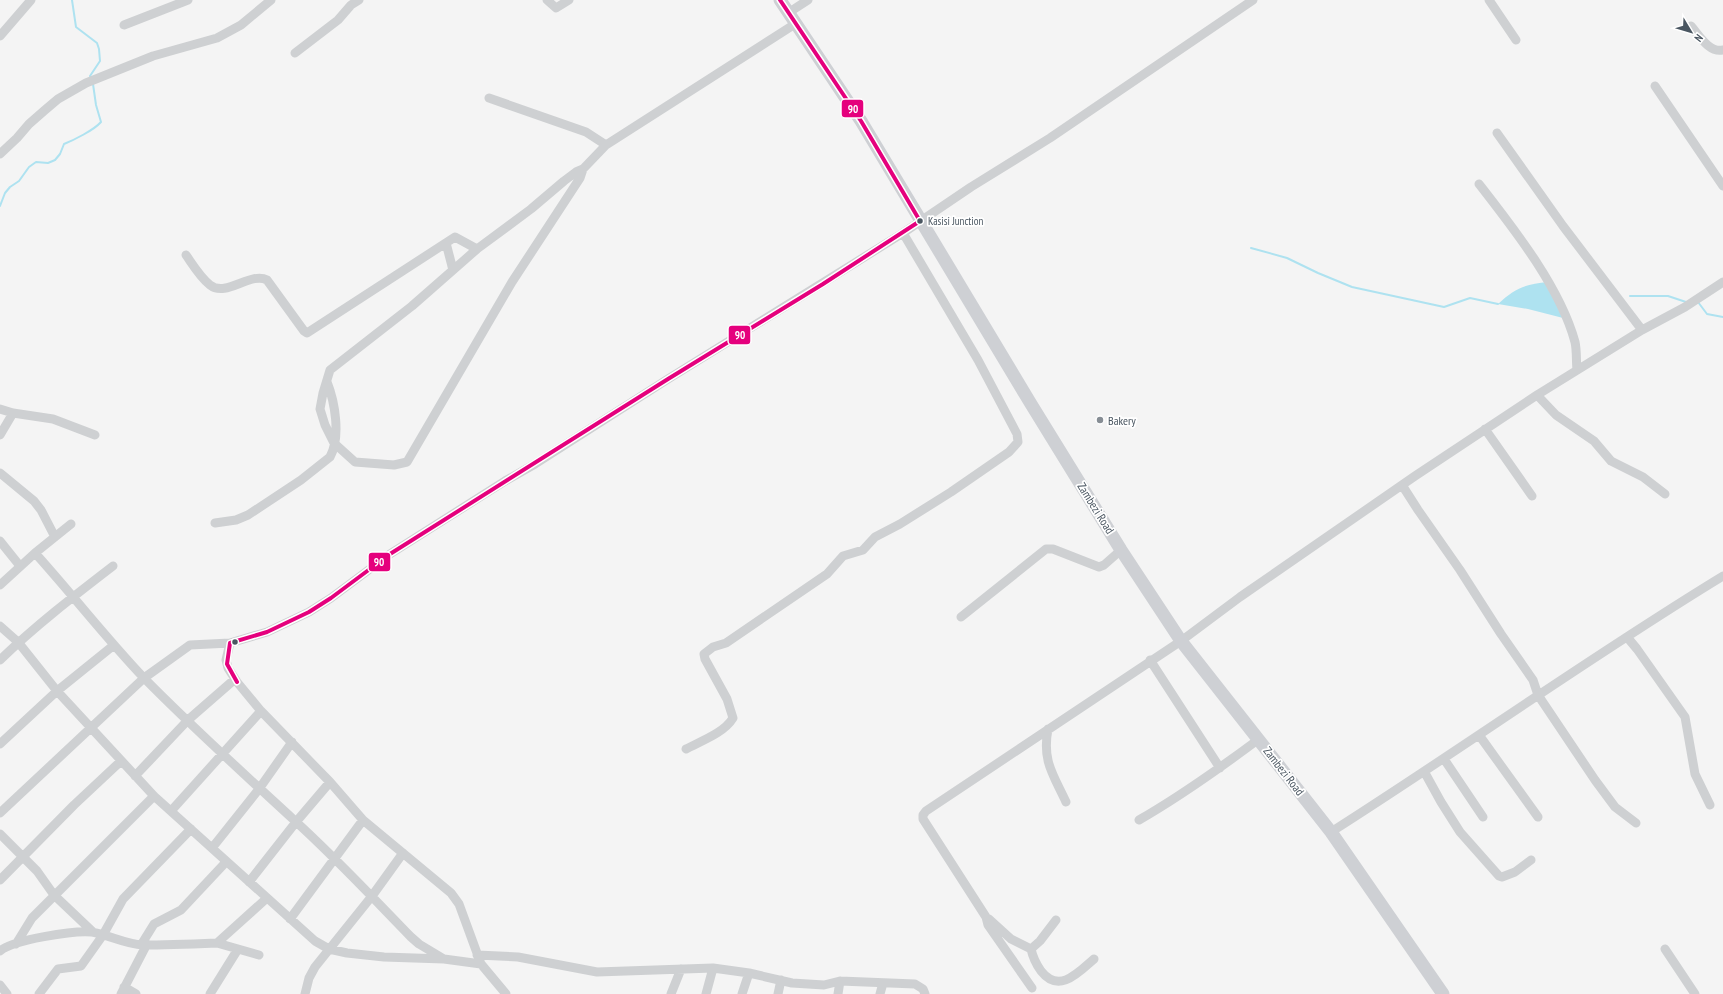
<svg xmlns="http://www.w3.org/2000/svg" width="1723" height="994" viewBox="0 0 1723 994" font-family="'PT Sans Narrow',sans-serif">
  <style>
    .water { fill: #aee2f0 }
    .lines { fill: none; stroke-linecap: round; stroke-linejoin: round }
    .stream { stroke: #aee2f0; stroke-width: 2 }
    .street { stroke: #ced0d2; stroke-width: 9 }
    .secondary { stroke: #ced0d4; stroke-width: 13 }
    .bus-1-casing { stroke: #fff; stroke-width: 7 }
    .bus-1 { stroke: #e5007d; stroke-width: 4 }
    .bus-dot { fill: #4a5661; stroke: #fff; stroke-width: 1.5 }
    .poi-dot { fill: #868d94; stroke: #fff; stroke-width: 1.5 }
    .labels { text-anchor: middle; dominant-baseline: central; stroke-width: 3.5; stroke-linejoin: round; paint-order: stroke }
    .bus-label { font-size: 11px; fill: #4a5661; stroke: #fff; text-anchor: start }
    .poi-label { font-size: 12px; fill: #4a5661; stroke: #fff; text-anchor: start }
    .street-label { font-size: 12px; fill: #4a5661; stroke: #fff }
    .line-badge { stroke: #fff; stroke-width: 1.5 }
    .badge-label { font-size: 11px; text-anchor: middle; font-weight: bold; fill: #fff }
  </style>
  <rect width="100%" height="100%" fill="#f4f4f4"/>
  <path class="water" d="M1548 282 1567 319 1528 309 1498 304C1515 288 1526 284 1548 282Z"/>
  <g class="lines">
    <path class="stream" d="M72 0 76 27 97 43 99 49 100 61 90 76 91 78
      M0 206 5 193 10 187 19 181 29 167 36 162 48 163 55 160 60 154 64 144C74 140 94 130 101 122L96 105 93 84
      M1251 248 1287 258 1318 273 1352 287 1444 307 1470 298 1498 304
      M1630 296H1668L1686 302
      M1698 302 1707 314 1723 317"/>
    <path class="street" d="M547 0 556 8 569 0
      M1489 0 1516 40
      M788 13 808 0
      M124 25 188 0
      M1691 26C1699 35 1709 53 1723 50
      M0 36 31 0
      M295 53 338 20 351 5 359 0
      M1655 86 1723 186
      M489 98 586 132 606 145
      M1497 133 1563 226 1642 330
      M0 154 17 138 29 124 45 110 58 99 86 83 153 56 217 38 241 25 271 0
      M583 169 576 172 564 181 531 209 477 249 412 306 330 370 323 393 320 409 325 425 334 443 355 462 394 465 407 462 512 282 580 178 583 169 606 145 795 24
      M1479 184C1514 229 1560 287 1575 342 1577 351 1576 361 1577 370
      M446 243 453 270
      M186 255C193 265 200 277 210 285 226 298 251 271 267 280L304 331 307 333 455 237 477 249
      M1537 395 1556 415 1594 441 1611 461 1643 477 1665 494
      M0 409 13 413 53 419 95 435
      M1485 429 1532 496
      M0 435 13 413
      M0 473 34 501 41 510 55 537
      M1402 485 1418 510 1460 570 1501 634 1533 680 1538 695 1595 780 1615 807 1636 823
      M215 523 236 520 248 515 301 480 330 457C341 437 335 402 327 382
      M0 541 20 566
      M35 553 71 524
      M0 585 35 553C72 594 106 638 144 678 192 727 243 773 294 820 335 857 373 898 411 937L419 944 444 959
      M961 617 1046 549H1053L1099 567 1104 565 1121 550
      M0 626 18 642 57 691 154 796 315 941 329 949 347 953 384 957 444 959 481 964
      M1627 637 1637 649 1685 717 1695 774 1710 805
      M0 660C35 626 74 596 113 566
      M1150 660 1220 768
      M1048 729C1042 761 1053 774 1066 802
      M1479 735 1538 817
      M0 744 57 691 114 645
      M686 749C701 741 724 733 733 718L727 699 705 659 704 654 713 647 726 643 827 574 843 556 863 550 875 537 900 524 951 492 1009 452 1018 442 1017 434 978 360 903 233
      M1444 759 1483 817
      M1425 773 1441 802 1460 832 1499 876 1502 877 1515 872 1531 860
      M135 776 188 720 235 679
      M171 811 261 711
      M0 813 144 678 190 645 230 643
      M1139 820C1181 796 1220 768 1259 739
      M1331 832C1463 748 1590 657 1723 576
      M0 834 37 871 54 895 93 932
      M212 848 259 789 292 742
      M0 880 74 805 121 761
      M249 882 296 822 330 782
      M290 919 363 820
      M989 919 1011 939 1031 949C1033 958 1036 964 1041 971 1059 994 1078 973 1094 959
      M217 943 259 955
      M16 944 32 918 154 796
      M141 945 154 924 181 910 226 862
      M1031 949 1040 941 1056 920
      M1665 949 1695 994
      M0 951C12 940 75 930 92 932 109 935 125 944 143 945 167 945 192 944 217 943L267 898
      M477 955 518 957 597 972 713 968 749 973 792 983 824 985 840 981 915 984 923 989 925 994
      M0 985 7 994
      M124 987 136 994
      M1032 988 988 925 986 917 923 819V815L926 811 1181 641 1240 597 1415 476 1537 395 1642 330 1685 307 1723 282
      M39 994 58 969 81 966 103 935 123 899 191 829
      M121 994 147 944
      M210 994 238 949
      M305 994 309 978 315 967 372 896 403 853
      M506 994 481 964 459 904 451 893 363 820 330 782 261 711 237 682 228 668 226 660 230 643 267 632 309 612 331 598 390 554 505 481 535 464 668 379 903 233 971 187 1050 138 1253 0
      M671 994 681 969
      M706 994 713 968
      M742 994 749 973
      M778 994 781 980
      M838 994 840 981
      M880 994 883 983"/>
    <path class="secondary" d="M780 0 861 121 1031 404 1121 550 1181 641 1331 832 1443 994"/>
    <defs>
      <path id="bus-1" d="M780 0 861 121 920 221
        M237 682 227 664 230 643 267 632 309 612 331 598 390 554 668 379 823 284 920 221"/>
    </defs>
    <use href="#bus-1" class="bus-1-casing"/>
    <use href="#bus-1" class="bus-1"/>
  </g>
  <g class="bus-dot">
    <circle cx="920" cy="221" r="3.5"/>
    <circle cx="235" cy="642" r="3.5"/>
  </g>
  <circle class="poi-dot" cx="1100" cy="420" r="4"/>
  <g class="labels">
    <g class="bus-label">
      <text x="928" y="221">Kasisi Junction</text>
    </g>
    <g class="poi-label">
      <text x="1108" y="420">Bakery</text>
    </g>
    <g class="street-label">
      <text transform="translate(1096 508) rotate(58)">Zambezi Road</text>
      <text transform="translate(1284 771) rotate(52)">Zambezi Road</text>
    </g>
  </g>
  <g class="line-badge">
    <rect x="841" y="99" width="23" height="19" rx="4" fill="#e5007d"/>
    <rect x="728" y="325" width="23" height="20" rx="4" fill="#e5007d"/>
    <rect x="368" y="552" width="23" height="20" rx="4" fill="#e5007d"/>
  </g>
  <g class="badge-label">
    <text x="853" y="113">90</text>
    <text x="740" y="339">90</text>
    <text x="379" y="566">90</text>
  </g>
  <g transform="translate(1691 32) rotate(128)" stroke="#ffffff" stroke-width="3" paint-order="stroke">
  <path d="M0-3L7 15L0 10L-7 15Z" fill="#4a5661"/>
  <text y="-6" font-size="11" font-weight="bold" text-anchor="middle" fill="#4a5661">N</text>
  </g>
</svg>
